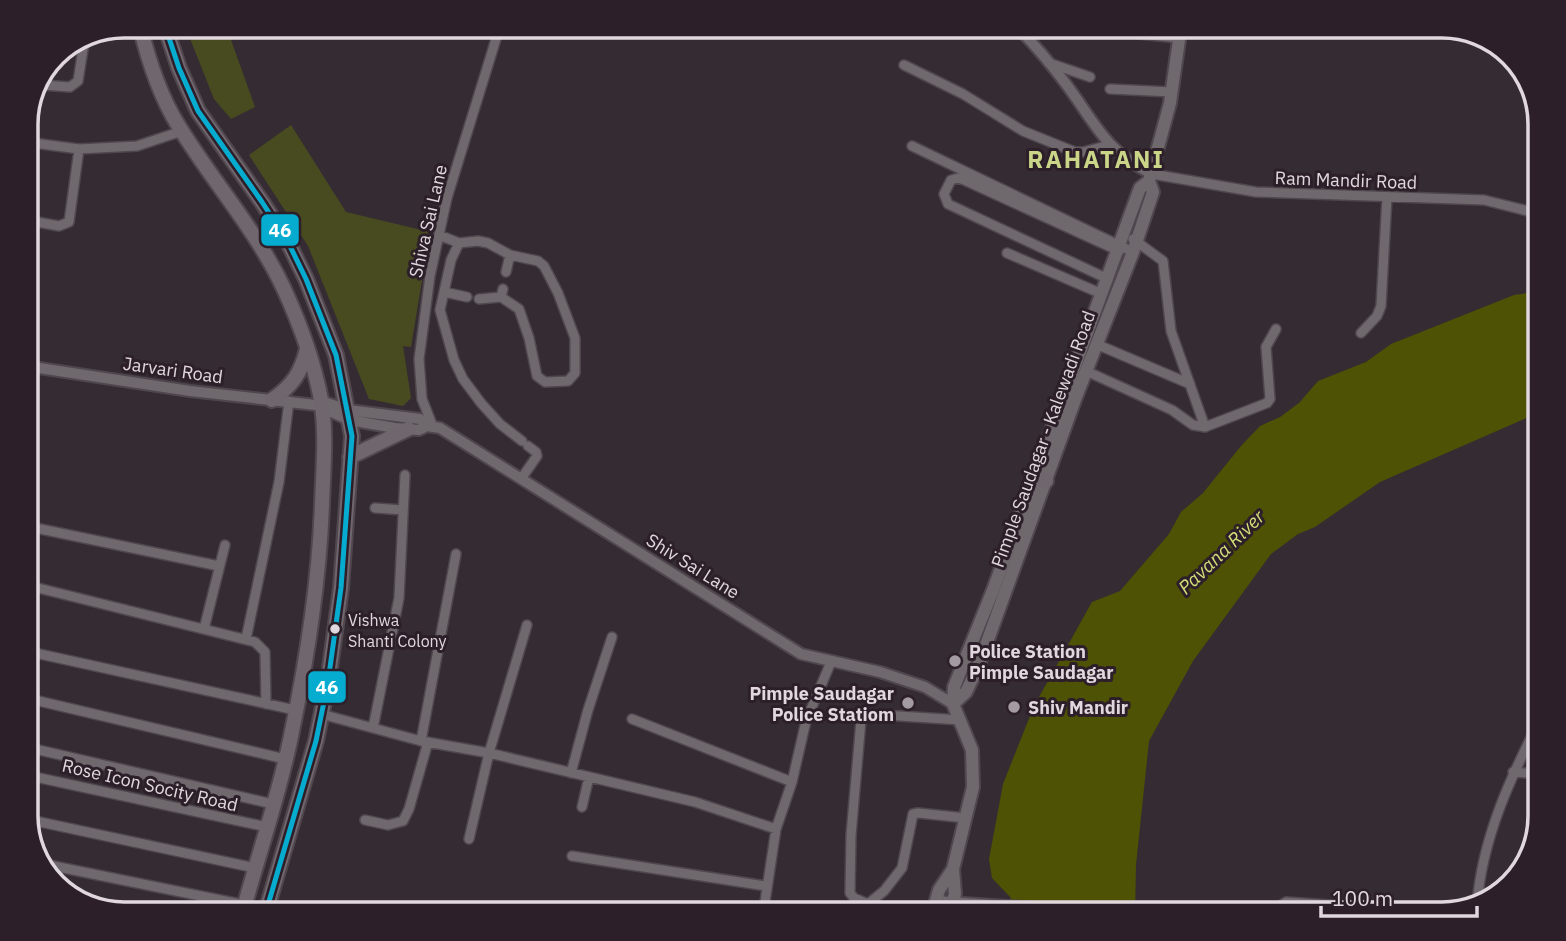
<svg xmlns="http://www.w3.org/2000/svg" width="1566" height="941" viewBox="0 0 1566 941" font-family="'IBM Plex Sans',sans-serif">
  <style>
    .green { fill: #484b20 }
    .water { fill: #4d5204 }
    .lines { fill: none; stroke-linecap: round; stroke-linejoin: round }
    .minor-casing { stroke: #4f474d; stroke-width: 12 }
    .tertiary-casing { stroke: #4f474d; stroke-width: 14 }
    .secondary-casing { stroke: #4f474d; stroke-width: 16 }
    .primary-casing { stroke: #4f474d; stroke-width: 18 }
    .minor { stroke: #6f686d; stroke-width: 9 }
    .tertiary { stroke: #6f686d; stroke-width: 10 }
    .secondary { stroke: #6f686d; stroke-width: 12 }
    .primary { stroke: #70666d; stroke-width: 14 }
    .bus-1-casing { stroke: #2d1f29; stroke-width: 10 }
    .bus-1 { stroke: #06acd0; stroke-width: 5 }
    .bus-dot { fill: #e1d7de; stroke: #2d1f29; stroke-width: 2.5 }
    .poi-dot { fill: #a49ba2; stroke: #2d1f29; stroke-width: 2.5 }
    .labels { text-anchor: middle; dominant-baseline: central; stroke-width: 6; stroke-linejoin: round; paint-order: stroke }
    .bus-label { font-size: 16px; fill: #e1d7de; stroke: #2d1f29; text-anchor: start }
    .street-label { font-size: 18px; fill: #e1d7de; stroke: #2d1f29 }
    .poi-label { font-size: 18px; font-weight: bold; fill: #e1d7de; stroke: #2d1f29; text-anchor: start }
    .water-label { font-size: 19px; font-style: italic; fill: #d3df78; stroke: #2d1f29 }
    .district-label { font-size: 24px; font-weight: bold; letter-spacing: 2px; fill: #cad588; stroke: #2d1f29 }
    .rim { fill: none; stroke: #e1d7de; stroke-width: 3.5 }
    .line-badge { stroke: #2d1f29; stroke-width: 2.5 }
    .badge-label { font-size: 19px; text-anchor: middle; font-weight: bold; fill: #fff }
  </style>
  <rect width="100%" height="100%" fill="#342c32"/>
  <path class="green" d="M185 26H226L255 107 231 119 214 99Z
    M291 125 346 212 430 232 411 347 403 346 411 398 403 406 369 399 308 246 249 155Z"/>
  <path class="water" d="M1540 291V412L1380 482 1315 527 1298 534 1271 554 1193 661 1149 741 1136 865 1135 915H1002L1011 898 992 878 989 859 1003 784 1034 706 1092 602 1120 591 1169 534 1181 512 1203 493 1241 446 1260 426 1280 417 1299 403 1318 381 1366 362 1391 344 1514 295Z"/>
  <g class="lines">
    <defs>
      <path id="minor" d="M121 28 141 32
        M1139 34 1180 38
        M1049 63 1090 77
        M904 65 963 94 1023 131 1075 152H1083L1109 145
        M42 85 70 87 78 81 84 43
        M1110 89 1172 92
        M26 142 79 149 137 146 182 131
        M912 146 1133 252
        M1152 174 1256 192 1484 200 1540 214
        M26 220 59 226 69 222 79 149
        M439 235 459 243 478 241 488 243 510 255 538 261 544 266 558 293 575 338V373L568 381 545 382 537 376 529 338 519 309 501 297 503 289
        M1133 239 1163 261 1171 331 1205 427 1267 403 1270 399 1266 347 1276 329
        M459 243 451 260 440 310 454 360 463 379 481 403 500 424 522 441
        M1007 253 1102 294
        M506 272 510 255
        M1108 279 948 204 944 194 951 180 958 178 964 180 1119 251
        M444 292 467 297
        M479 299 501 297
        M1361 333 1377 316 1381 306 1387 197
        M1096 344 1190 384
        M1086 371 1172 410 1193 425 1205 427
        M433 427 422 399 419 359 430 276 447 198 500 26
        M521 479 537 456 536 452 528 446
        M375 508 403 510
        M26 526 219 566
        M26 585 255 642 265 652 266 704
        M204 629 225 545
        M246 639 279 482 289 401
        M26 651 295 710
        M26 698 285 759
        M321 714 421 741 489 753 695 802 776 829
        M632 719 792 782
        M373 728 399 598 405 475
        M421 741 456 554
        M26 747 273 804
        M1513 772 1540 774
        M571 773 588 710 612 637
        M26 775 267 827
        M582 807 589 777
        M26 819 255 868
        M365 820 388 825 403 821 409 809 428 742
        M469 839 489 753 527 625
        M572 856 766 886
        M39 863 245 905
        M868 904 884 891 902 868 913 814 918 813 966 818
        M1477 905C1482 839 1510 778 1540 720
        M763 915 776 829 792 782 806 721 831 662
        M866 915 868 904 854 898 850 893 851 835 861 720 863 715 868 714 961 720
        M1266 915 1286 902 1448 913"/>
      <path id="tertiary" d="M1016 26C1034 44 1051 64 1066 84 1096 124 1104 150 1152 174
        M26 366 190 391 316 405 349 420 395 428 419 430 427 426 440 428 801 654 880 672 925 687 953 704
        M317 404 321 401 348 410 420 419 427 426
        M936 901 1137 915
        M1425 915 1426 912"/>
      <path id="secondary" d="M953 704 966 692 978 667 1076 397 1133 252 1153 192 1149 181 1170 103 1181 26
        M932 915 939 890 953 869 973 787 972 750 953 704 954 687 993 590 1140 188 1149 181
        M950 915 955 894 953 869"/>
      <path id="primary" d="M140 26C148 59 160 96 178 125 212 181 256 229 284 289 300 324 314 362 321 400 327 432 323 472 322 505 319 583 307 660 291 736 279 796 258 855 242 915
        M165 26 179 68 198 111 262 202 288 242 306 279 336 355 352 436 341 588 328 682 316 741 265 915
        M272 400C293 385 301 373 307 349
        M350 457 408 429
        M1034 476 1046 481"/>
    </defs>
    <use href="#minor" class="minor-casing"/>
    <use href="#tertiary" class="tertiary-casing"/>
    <use href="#secondary" class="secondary-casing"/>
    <use href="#primary" class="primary-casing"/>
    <use href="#minor" class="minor"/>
    <use href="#tertiary" class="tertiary"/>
    <use href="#secondary" class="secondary"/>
    <use href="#primary" class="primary"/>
    <defs>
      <path id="bus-1" d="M165 26 179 68 198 111 262 202 288 242 306 279 336 355 352 436 341 588 328 682 316 741 265 915"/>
    </defs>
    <use href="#bus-1" class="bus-1-casing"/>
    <use href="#bus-1" class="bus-1"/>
  </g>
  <circle class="bus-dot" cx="335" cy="629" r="6"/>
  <g class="poi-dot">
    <circle cx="955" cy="661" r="7"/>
    <circle cx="908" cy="703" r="7"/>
    <circle cx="1014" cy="707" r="7"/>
  </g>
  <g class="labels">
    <g class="bus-label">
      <text x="348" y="620">Vishwa<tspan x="348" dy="21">Shanti Colony</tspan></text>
    </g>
    <g class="street-label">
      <text transform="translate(1346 180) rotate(2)">Ram Mandir Road</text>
      <text transform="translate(428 221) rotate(-77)">Shiva Sai Lane</text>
      <text transform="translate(173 370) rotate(8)">Jarvari Road</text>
      <text transform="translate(1043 439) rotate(-70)">Pimple Saudagar - Kalewadi Road</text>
      <text transform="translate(693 566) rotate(32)">Shiv Sai Lane</text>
      <text transform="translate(150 785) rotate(13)">Rose Icon Socity Road</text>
    </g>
    <g class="poi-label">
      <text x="969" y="651">Police Station<tspan x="969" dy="21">Pimple Saudagar</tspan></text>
      <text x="894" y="693" text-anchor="end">Pimple Saudagar<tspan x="894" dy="21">Police Statiom</tspan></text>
      <text x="1028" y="707">Shiv Mandir</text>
    </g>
    <g class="water-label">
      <text transform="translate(1221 552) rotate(-44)">Pavana River</text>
    </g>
    <g class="district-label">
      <text x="1096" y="159">RAHATANI</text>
    </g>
  </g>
  <path d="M0 0H1566V941H0ZM124 38H1442A86 86 0 0 1 1528 124V816A86 86 0 0 1 1442 902H124A86 86 0 0 1 38 816V124A86 86 0 0 1 124 38Z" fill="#2d1f29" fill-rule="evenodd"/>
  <path class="rim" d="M124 38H1442A86 86 0 0 1 1528 124V816A86 86 0 0 1 1442 902H124A86 86 0 0 1 38 816V124A86 86 0 0 1 124 38Z"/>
  <g class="line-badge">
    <rect x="260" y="213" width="40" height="34" rx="7" fill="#06acd0"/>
    <rect x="307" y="670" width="40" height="34" rx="7" fill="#06acd0"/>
  </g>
  <g class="badge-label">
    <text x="280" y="237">46</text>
    <text x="327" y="694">46</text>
  </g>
  <path d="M1321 906v10h156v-10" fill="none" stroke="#e1d7de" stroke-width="3.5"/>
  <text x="1332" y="906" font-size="21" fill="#e1d7de" stroke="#2d1f29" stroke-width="5" paint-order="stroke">100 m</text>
</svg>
